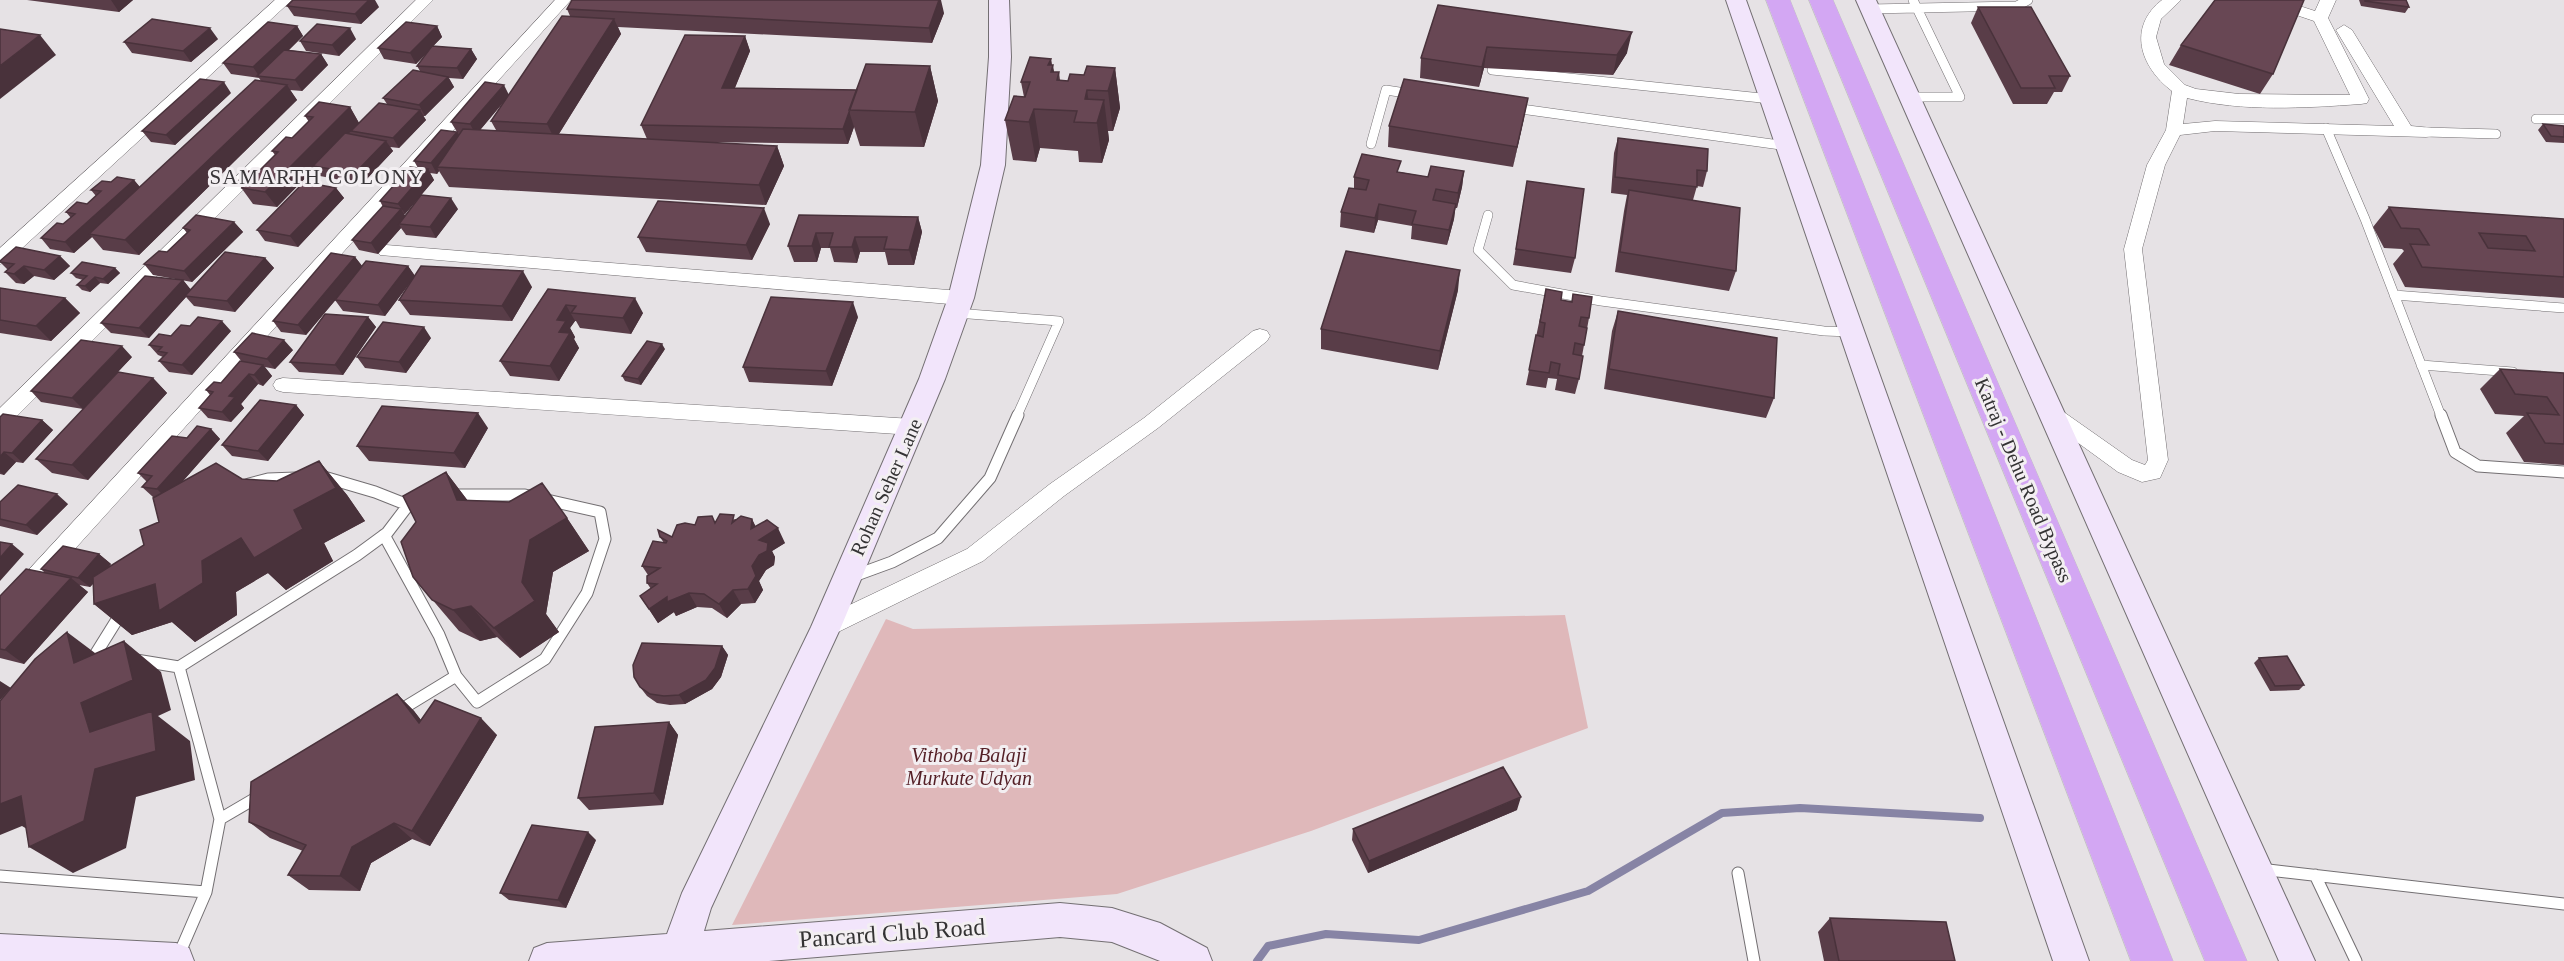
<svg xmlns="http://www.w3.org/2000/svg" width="2564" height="961" viewBox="0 0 2564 961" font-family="'Times New Roman',serif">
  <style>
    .green { fill: #dfb8ba }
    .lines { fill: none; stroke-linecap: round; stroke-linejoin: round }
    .stream { stroke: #8784a5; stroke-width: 8 }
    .lane-far1-casing { stroke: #736f72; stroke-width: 10 }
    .lane-casing { stroke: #736f72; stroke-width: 13 }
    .street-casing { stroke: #736f72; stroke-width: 1 }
    .secondary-casing { stroke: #736f72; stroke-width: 2 }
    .highway-casing { stroke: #c2c2c2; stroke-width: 1 }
    .lane-far1 { stroke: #fff; stroke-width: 9 }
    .lane { stroke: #fff; stroke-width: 11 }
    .street { fill: #fff; fill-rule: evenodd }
    .secondary { fill: #f2e5fb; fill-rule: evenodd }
    .highway { fill: #d3a7f3; fill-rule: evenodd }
    .wall { fill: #593d48; fill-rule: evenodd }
    .shaded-wall { fill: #49323b }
    .building { fill: #684754; stroke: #49323b; stroke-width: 1.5; fill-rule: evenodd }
    .labels { text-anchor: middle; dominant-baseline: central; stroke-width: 6; stroke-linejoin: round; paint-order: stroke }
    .street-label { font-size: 20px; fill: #343334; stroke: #f3eff2 }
    .park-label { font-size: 20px; font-style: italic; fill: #541f26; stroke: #f3eff2 }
    .neighbourhood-label { font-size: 21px; letter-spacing: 1.5px; fill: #383538; stroke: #f3eff2 }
    .near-street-label { font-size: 24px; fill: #343334; stroke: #f3eff2 }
  </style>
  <rect width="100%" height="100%" fill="#e6e2e5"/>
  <path class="green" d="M1565 615 1588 728 1311 831 1117 894 732 925 886 619 913 629Z"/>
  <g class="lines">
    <path class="stream" d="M1257 961 1268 946 1326 934 1419 940 1588 891 1722 813 1800 808 1980 818"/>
    <defs>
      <path id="lane-far1" d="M1870 9 2017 6 2028 0
        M1492 70 1771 99
        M1909 97H1960L1913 0
        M1514 108 1787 146
        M2536 119H2564
        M2326 128 2365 219 2441 416
        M2426 132 2496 134
        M1371 144 1386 90 1412 94
        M1488 215 1478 250 1513 285 1601 301 1824 331 1851 332
        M2394 295 2564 308
        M956 313 1059 321 1017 416
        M2421 365 2513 372"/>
      <path id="lane" d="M2441 415 2455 452 2478 466 2564 472
        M324 477 375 492 408 505
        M249 484 268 479 296 478
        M384 535 439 635 456 676 477 702 545 659 587 593 605 539 600 512 525 495H450
        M851 577 892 562 938 538 990 478 1018 415
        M136 660 179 667
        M90 663 123 610
        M397 712 456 676
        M220 819 261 795
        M2260 869 2564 904
        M1738 873 1754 961
        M2315 875 2356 961
        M0 876 206 892
        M177 959 206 892 220 819 179 667 357 555 387 533 406 508 420 502"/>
      <path id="street" d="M275 0H292L7 262 0 264V248Z
        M416 0H433L7 426 0 429V408Z
        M555 0H571L8 623 0 626V601Z
        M2162 0H2181L2161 19 2156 37 2164 64 2185 85 2196 89 2239 94 2350 95 2314 21 2261 3 2258 0H2281L2315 11 2320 0H2336L2328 18 2369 99 2367 103 2361 104C2305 108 2242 112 2187 98L2183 124 2215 121 2394 126 2336 30 2344 25 2352 30 2411 126 2432 128 2434 132 2432 136 2426 137 2215 131 2180 135 2165 165 2142 249 2168 460 2160 478 2142 482 2118 472 2044 418 2041 413 2044 408 2051 405 2058 408 2132 460 2145 465 2148 460 2124 249 2147 165 2166 130 2172 91C2140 67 2127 27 2162 0Z
        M386 245 961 291 968 293 970 298 968 303 961 305 380 255 377 251 380 247Z
        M1260 329 1267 331 1270 336 1267 341 1158 428 1064 496 983 561 834 634 826 637 818 634 815 627 818 620 967 549 1050 484 1144 418 1253 331Z
        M283 378 912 419 919 421 922 427 919 433 912 435 283 392 276 390 273 385 276 380Z"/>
      <path id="secondary" d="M989 0H1009L1011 57 1005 165 974 298 945 379 841 627 711 908 704 931 1060 903 1112 908 1160 923 1207 948 1212 961H1160L1112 942 1060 937 769 961H529L534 948 547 943 667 934 682 893 811 627 919 379 948 298 981 165 989 57Z
        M1726 0H1746L2089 961H2053Z
        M1856 0H1876L2315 961H2279Z
        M0 934 176 943 189 948 194 961H0Z"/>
      <path id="highway" d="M1766 0H1790L2173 961H2131Z
        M1809 0H1833L2247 961H2205Z"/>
    </defs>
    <use href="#lane-far1" class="lane-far1-casing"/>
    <use href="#lane" class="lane-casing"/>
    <use href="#street" class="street-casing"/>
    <use href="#secondary" class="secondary-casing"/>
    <use href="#highway" class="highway-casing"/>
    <use href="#lane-far1" class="lane-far1"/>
    <use href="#lane" class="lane"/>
    <use href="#street" class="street"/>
    <use href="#secondary" class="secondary"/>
    <use href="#highway" class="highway"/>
  </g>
  <path class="wall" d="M27 0H133L119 12Z
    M2359 0H2406L2409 7 2405 13 2361 6Z
    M1438 5 1627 53 1613 75 1484 68 1479 87 1420 78 1421 58Z
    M287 6 379 7 361 24 294 16Z
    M1978 7 2070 76 2062 92H2054L2047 104H2013L1971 23Z
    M567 9 944 13 932 43 618 27 621 34 559 134 647 139 641 125 745 36 750 51 735 88 857 90 930 66 938 101 924 147 860 146 854 127 848 144 702 142 777 146 784 166 766 205 449 187 439 171 437 174 430 173 434 180 405 214H404L405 216 458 209 436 238 406 235 401 228 378 254 359 250 352 240 383 207 380 201 418 168 414 161 457 132 451 122 509 94 570 16ZM503 103 491 121 496 130H480Z
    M297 26 303 36 289 50 321 54 328 65 302 91 290 90 297 100 139 255 103 250 92 237 74 253 50 249 41 238 63 224 71 218 66 212 87 204 96 196 91 190 111 182 134 180 140 187 261 81 259 78 231 74 223 63Z
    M437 26 442 37 433 46 471 49 477 59 463 79 449 78 454 87 425 116H423L426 120 399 148 390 147 393 151 362 184 320 176 315 168 277 207 253 204 237 182 258 172 275 155 272 151 292 138 309 122 305 116 350 107 359 123 387 104 383 98 420 71 417 66 428 52 416 64 384 59 378 48Z
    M218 39 191 62 132 53 124 42Z
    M356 39 339 56 306 51 300 41Z
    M2181 45 2273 74 2260 94 2169 65Z
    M1051 59 1052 65 1054 72H1059L1060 80 1068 81 1084 75 1115 68 1120 108 1113 131H1108L1109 140 1102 163 1079 162 1078 151 1040 148 1036 162 1013 160 1005 120 1024 97 1021 82Z
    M231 93 175 145 151 142 142 131Z
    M1524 118 1513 167 1388 147 1389 126Z
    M2543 124 2564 126V143L2546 142 2538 130Z
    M1618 138 1707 171 1703 187 1697 186 1693 200 1736 271 1729 291 1615 272 1624 211 1627 195 1611 193 1614 153Z
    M1464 171 1462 187 1457 208H1455L1454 219 1447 245 1411 239 1412 226 1378 220 1374 233 1340 227 1341 212 1354 188V177L1400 172 1428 177Z
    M1527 181 1575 258 1571 273 1513 265Z
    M336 188 344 198 298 247 265 241 257 230Z
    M2389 207 2564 219V298L2405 287 2393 264 2404 251 2402 249 2384 248 2373 227Z
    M799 215 918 217 922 232 914 265H888L885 252H860L857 263 834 262 830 248H821L817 262H794L788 246Z
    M234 222 243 232 192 282 153 275 144 264 167 252 187 233 183 228Z
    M770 224 752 260 646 252 638 237Z
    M60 256 70 266 54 280 34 276 24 284 16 283 5 272 8 270 0 262V261Z
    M355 257 362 266H408L415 276 532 287 512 321 410 315 399 300 413 279 385 316 343 311 335 300 339 296 306 335 281 332 273 321Z
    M265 258 274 268 235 312 194 306 186 297 149 338 111 333 101 323 183 280 190 289Z
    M115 268 120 273 108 284 100 283 90 292 82 290 77 285 83 280 76 278 71 273Z
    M0 288 65 298 80 313 51 341 0 333Z
    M548 289 643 313 631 334 580 328 576 321H575L570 328 575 337 574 339 579 348 559 381 510 376 500 361Z
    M1546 289 1561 300 1572 302 1573 294 1589 318 1582 356 1579 379 1575 394 1555 390 1557 379 1548 378 1546 388 1526 385Z
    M1458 290 1438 370 1321 349V329Z
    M1618 311 1774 398 1766 418 1604 389 1612 331Z
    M368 317 376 327 343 375 299 372 290 362Z
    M858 317 832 386 749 382 743 367Z
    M231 331 192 375 169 372 159 361 163 357 158 355 149 345 171 336Z
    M431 338 406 373 365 368 357 357Z
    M665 349 641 385 625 381 622 376Z
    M293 350 275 369 265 367 272 376 263 386 258 384 241 404 244 408 231 422 208 418 199 408 210 395 206 390 221 383 242 362 234 352Z
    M132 357 83 409 41 402 31 391Z
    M2500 369 2564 373V465L2524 462 2506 433 2524 416 2495 414 2480 389Z
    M153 378 167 393 88 480 52 473 36 459Z
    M296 405 304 415 268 461 232 456 222 445Z
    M0 417 42 420 53 430 23 463 16 462 4 475 0 474Z
    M488 428 465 468 369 461 357 446Z
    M211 429 220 439 183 481 242 479 277 481 319 461 347 495 365 521 324 543 333 561 286 590 268 573 236 592 237 615 195 642 172 622 132 635 94 604 93 584 90 587 79 585 88 592 24 664 0 658V596L45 573 41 569 99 554 111 564 108 568 144 545 159 522 155 497H153L142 487 147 482 138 473 187 438Z
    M446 472 468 501 567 518 589 551 553 572 546 614 559 632 520 658 497 637 480 641 459 631 413 577 416 522Z
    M0 502 68 504 37 535 0 526Z
    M736 519H752L755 526 785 543 772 551 775 557 774 565 766 570 759 581 763 590 755 603 741 604 727 618 712 608 697 607 676 616 674 612 658 623 640 596 651 589 647 583 648 575 642 566 664 543 660 537H672L695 525Z
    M722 646 728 655 721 677 712 689 685 704 670 705 657 703 647 696 640 687Z
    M2259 658 2304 685 2299 690 2270 691 2254 663Z
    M397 694 414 711 421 720 497 735 430 846 412 839 371 863 360 891 309 890 288 875 303 851 270 838 249 822Z
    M669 722 678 735 663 805 589 810 578 798Z
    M1517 810 1368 873 1352 840 1353 829Z
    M596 840 566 908 509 900 500 893Z
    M1830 918 1955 961H1824L1818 932Z"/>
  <path class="shaded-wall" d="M111 0H133L119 12Z
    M369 0H375L379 7 361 24 355 14Z
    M939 0H941L944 13 932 43 929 28Z
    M614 19 621 34 555 140 547 124Z
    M297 26 303 36 262 76H259L253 67Z
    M437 26 442 37 416 64 410 53Z
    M210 28 218 39 191 62 183 51Z
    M350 28 356 39 339 56 332 45Z
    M1632 32 1627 53 1613 75 1617 55Z
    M40 35 56 55 0 99V66Z
    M745 36 750 51 728 104 722 88Z
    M1487 47 1484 68 1479 87 1482 67Z
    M471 49 477 59 463 79 457 68Z
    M321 54 328 65 302 91 295 80Z
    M1051 59 1052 69 1053 65 1059 105 1048 65Z
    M930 66 938 101 924 147 915 112Z
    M1115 68 1120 108 1113 131 1108 91Z
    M448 77 454 87 425 116 419 105Z
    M224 82 231 93 175 145 166 135Z
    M287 85 297 100 139 255 125 240Z
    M504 85 509 95 476 135 470 124Z
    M1087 90 1092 123 1085 99Z
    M1528 98 1524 118 1513 167 1517 147Z
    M1104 100 1109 140 1102 163 1097 123Z
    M350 107 359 123 317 166H313L315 168 277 207 265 192Z
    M1034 109 1040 148 1036 162 1029 122Z
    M420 110 426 120 399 148 393 138Z
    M849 111 854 127 848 144 843 129Z
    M457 132 464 143 437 167 439 171 437 174 431 163Z
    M386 141 393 151 362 184 355 173Z
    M777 146 784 166 766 205 759 185Z
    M428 169 434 180 405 214 398 204Z
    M1464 171 1462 187 1457 208 1458 193Z
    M134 180 142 190 89 234 92 237 74 253 65 242Z
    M336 188 344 198 298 247 290 236Z
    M451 198 458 209 436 238 430 227Z
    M1379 204 1378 220 1374 233 1375 218Z
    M1456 204 1454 219 1447 245 1449 230Z
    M764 208 770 224 752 260 746 245Z
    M401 209 408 220 399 224 401 228 378 254 371 243Z
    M918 217 922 232 914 265 909 250Z
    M234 222 243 232 192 282 184 271Z
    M816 233 821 248 817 262 812 246Z
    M855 237 860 252 857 263 852 247Z
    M60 256 70 266 54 280 44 270Z
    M355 257 363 267 306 335 298 325Z
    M265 258 274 268 235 312 227 301Z
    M24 266 34 276 24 284 14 274Z
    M408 266 415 276 385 316 378 305Z
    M115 268 120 273 108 284 103 279Z
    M1460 270 1458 290 1438 370 1440 351Z
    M523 271 532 287 512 321 502 306Z
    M95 277 100 283 90 292 85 286Z
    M183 280 192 291 185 296 186 297 149 338 139 328Z
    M65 298 80 313 51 341 36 326Z
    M635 298 643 313 631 334 623 318Z
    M853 302 858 317 832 386 826 371Z
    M566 305 575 321 570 328 575 337 574 339 579 348 559 381 550 366 557 320Z
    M368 317 376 327 343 375 335 365Z
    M222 321 231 331 192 375 182 365Z
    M424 327 431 338 406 373 399 362Z
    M284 340 293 350 275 369 267 359Z
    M662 344 665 349 641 385 638 379Z
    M122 346 132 357 83 409 72 398Z
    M263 365 272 376 263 386 254 375Z
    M249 374 258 384 241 404 244 408 231 422 222 412 229 396Z
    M153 378 167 393 88 480 72 465Z
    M296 405 304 415 268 461 258 451Z
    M478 413 488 428 465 468 454 453Z
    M42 420 53 430 23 463 12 453Z
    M211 429 220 439 167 499 157 489Z
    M4 452 16 462 4 475 0 472V457Z
    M319 461 347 495 365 521 324 543 333 561 286 590 268 573 236 592 237 615 195 642 172 622 132 635 94 604 202 561 241 538 294 510Z
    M446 472 471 505 457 500Z
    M57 494 68 504 37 535 26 525Z
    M567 518 589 551 553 572 546 614 559 632 520 658 494 628 522 582 530 540Z
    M752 519 759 533 751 529Z
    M778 528 785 543 772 551 775 557 774 565 766 570 759 581 763 590 755 603 748 589 752 566 759 540Z
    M12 544 24 554 0 581V558Z
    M99 554 111 564 90 587 78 578Z
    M71 578 88 592 24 664 5 650Z
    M733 590 741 604 727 618 719 604Z
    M689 593 697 607 676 616 674 612 658 623 649 609 667 597Z
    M471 606 497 637 480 641 453 610Z
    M67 632 107 662 124 641 161 672 171 710 158 716 190 741 195 780 136 797 126 848 73 873 29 847 90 732 81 703Z
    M722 646 728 655 721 677 712 689 685 704 679 695Z
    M0 681 11 688 0 700Z
    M397 694 414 711 436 740 419 723Z
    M481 718 497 735 430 846 412 831Z
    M669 722 678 735 663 805 654 793Z
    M0 796H21L37 835 22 826 0 835Z
    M1521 797 1517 810 1368 873 1369 861Z
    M394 823 412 839 371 863 360 891 340 876 352 847Z
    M588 832 596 840 566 908 558 900Z"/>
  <path class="building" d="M293 0H369L355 14 287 6Z
    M572 0H939L929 28 567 9Z
    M2215 0H2304L2273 74 2181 45Z
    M2365 0H2406L2409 7 2365 1Z
    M1438 5 1632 32 1617 55 1487 47 1482 67 1421 58Z
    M1978 7H2031L2070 76H2049L2055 88H2021Z
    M562 16 614 19 547 124 491 121Z
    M152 19 210 28 183 51 124 42Z
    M268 22 297 26 253 67 223 63Z
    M406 22 437 26 410 53 378 48Z
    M317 24 350 28 332 45 300 41Z
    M0 29 40 35 0 66Z
    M685 35 745 36 722 88 857 90 843 129 641 125Z
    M432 46 471 49 457 68 417 66Z
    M284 50 321 54 295 80 257 76Z
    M1030 57 1051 59 1048 65H1053L1051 72H1059L1057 80 1068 81 1070 74 1084 75 1087 66 1115 68 1108 91 1087 90 1085 99 1104 100 1097 123 1074 122 1077 111 1034 109 1029 122 1005 120 1014 96 1025 97 1030 82H1021Z
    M866 64 930 66 915 112 849 110Z
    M413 70 448 77 419 105 383 98Z
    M200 79 224 82 166 135 142 131Z
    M1404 79 1528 98 1517 147 1389 126Z
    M255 80 287 85 125 240 89 234Z
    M485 82 504 85 470 124 451 122Z
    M319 102 350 107 265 192 242 188 246 183 237 182 249 171 258 172 278 152 272 151 286 137 292 138 313 117 305 116Z
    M379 103 420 110 393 138 351 131Z
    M2543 124 2564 126V137L2551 136Z
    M463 129 777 146 759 185 437 167Z
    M441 130 457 132 431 163 414 161Z
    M345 133 386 141 355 173 313 166Z
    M1618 138 1708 149 1707 171 1697 170V187L1615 177Z
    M1362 154 1401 161 1397 172 1428 177 1431 166 1464 171 1458 193 1436 189 1433 200 1456 204 1449 230 1412 224 1416 211 1379 204 1375 218 1341 212 1349 188 1366 190 1369 180 1354 177Z
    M410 167 428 169 398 204 380 201Z
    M117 177 134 180 65 242 41 238 57 223 63 224 75 214 66 212 77 202 87 204 101 191 91 190 102 181 111 182Z
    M1527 181 1584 189 1575 258 1516 249Z
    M304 182 336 188 290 236 257 230Z
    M1629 190 1740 208 1736 271 1620 252Z
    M421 195 451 198 430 227 399 224Z
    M658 201 764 208 746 245 638 237Z
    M383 206 401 209 371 243 352 240Z
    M2389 207 2564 219V277L2422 267 2410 244 2429 245 2419 229 2401 228ZM2479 233 2526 236 2535 251 2488 248Z
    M196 215 234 222 184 271 144 264 159 251 167 252 190 230 183 228Z
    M799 215 918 217 909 250 884 249 887 237H855L852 247H829L833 233H816L812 246H788Z
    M16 247 60 256 44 270 24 266 14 274 5 272 14 264 0 262V261Z
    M1346 251 1460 270 1440 351 1321 329Z
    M225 252 265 258 227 301 185 296Z
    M331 253 355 257 298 325 273 321Z
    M366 261 408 266 378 305 335 300Z
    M82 262 115 268 103 279 95 277 85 286 77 285 87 276 71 273Z
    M421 266 523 271 502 306 399 300Z
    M145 276 183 280 139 328 101 323Z
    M0 288 65 298 36 326 0 320Z
    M548 289 635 298 623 318 571 313 576 306 566 305 557 320 566 321 559 332 570 333 550 366 500 361Z
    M1546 289 1562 292 1561 300 1572 302 1573 294 1592 297 1589 318 1581 317 1579 326 1587 328 1584 345 1575 343 1573 354 1583 356 1579 379 1558 375 1560 364 1551 362 1549 373 1529 370 1536 335 1543 337 1545 323 1540 322Z
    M771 297 853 302 826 371 743 367Z
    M1618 311 1777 338 1774 398 1609 369Z
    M325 314 368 317 335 365 290 362Z
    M198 317 222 321 182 365 159 361 167 353 158 351 162 347 149 345 159 334 171 336 181 325 190 326Z
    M383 322 424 327 399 362 357 357Z
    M252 333 284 340 267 359 234 352Z
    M81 340 122 346 72 398 31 391Z
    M647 341 662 344 638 379 622 376Z
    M240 361 263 365 254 375 249 374 229 396 235 397 222 412 199 408 213 392 206 390 214 382 221 383Z
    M2500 369 2564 373V444L2545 443 2527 413 2559 415 2547 397 2515 394Z
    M118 372 153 378 72 465 36 459Z
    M260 400 296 405 258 451 222 445Z
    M382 406 478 413 454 453 357 446Z
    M3 414 42 420 12 453 4 452 0 457V417Z
    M197 426 211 429 157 489 142 487 152 476 138 473 172 436 187 438Z
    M319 461 336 488 294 510 303 529 254 558 241 538 202 561 203 583 159 611 155 584 94 604 93 577 144 545 140 530 159 522 153 498 216 463 242 479 277 481Z
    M446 472 457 500 509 502 542 483 567 518 530 540 522 582 535 601 494 628 471 606 453 610 432 600 413 577 401 542 416 522 403 496Z
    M18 485 57 494 26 525 0 519V502Z
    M720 514 734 515 732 523 741 516 752 519 751 529 767 520 778 528 759 540 768 543 767 551 759 555 752 566 756 576 748 589 733 590 719 604 704 594 689 593 667 602V597L649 609 640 596 657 584 647 583V576L660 568 642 566 653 541 666 543 667 541 660 537 658 530 672 537 677 525 685 523 695 525 698 517 712 516 715 523Z
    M0 542 12 544 0 558Z
    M63 546 99 554 78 578 41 569Z
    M26 569 71 578 5 650 0 649V596Z
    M67 632 74 663 124 641 133 680 81 703 90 732 152 711 156 751 95 769 84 821 29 847 21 796 0 804V701L35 659Z
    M642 643 722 646 715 668 706 680 679 695 664 696 650 694 640 687 634 677 633 665Z
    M2287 656 2304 685 2275 686 2259 658Z
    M397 694 419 723 435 700 481 718 412 831 394 823 352 847 340 876 288 875 306 845 249 822 251 782Z
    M669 722 654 793 578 798 595 727Z
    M1503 767 1521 797 1369 861 1353 829Z
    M532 825 588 832 558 900 500 893Z
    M1830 918 1946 922 1955 961H1839Z"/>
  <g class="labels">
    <g class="street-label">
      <text transform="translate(2024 480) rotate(67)">Katraj - Dehu Road Bypass</text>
      <text transform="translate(886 487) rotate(-66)">Rohan Seher Lane</text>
    </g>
    <g class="park-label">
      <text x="969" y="755">Vithoba Balaji<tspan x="969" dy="23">Murkute Udyan</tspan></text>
    </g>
    <g class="neighbourhood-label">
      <text x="317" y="177">SAMARTH COLONY</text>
    </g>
    <g class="near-street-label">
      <text transform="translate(892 933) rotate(-4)">Pancard Club Road</text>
    </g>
  </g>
</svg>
